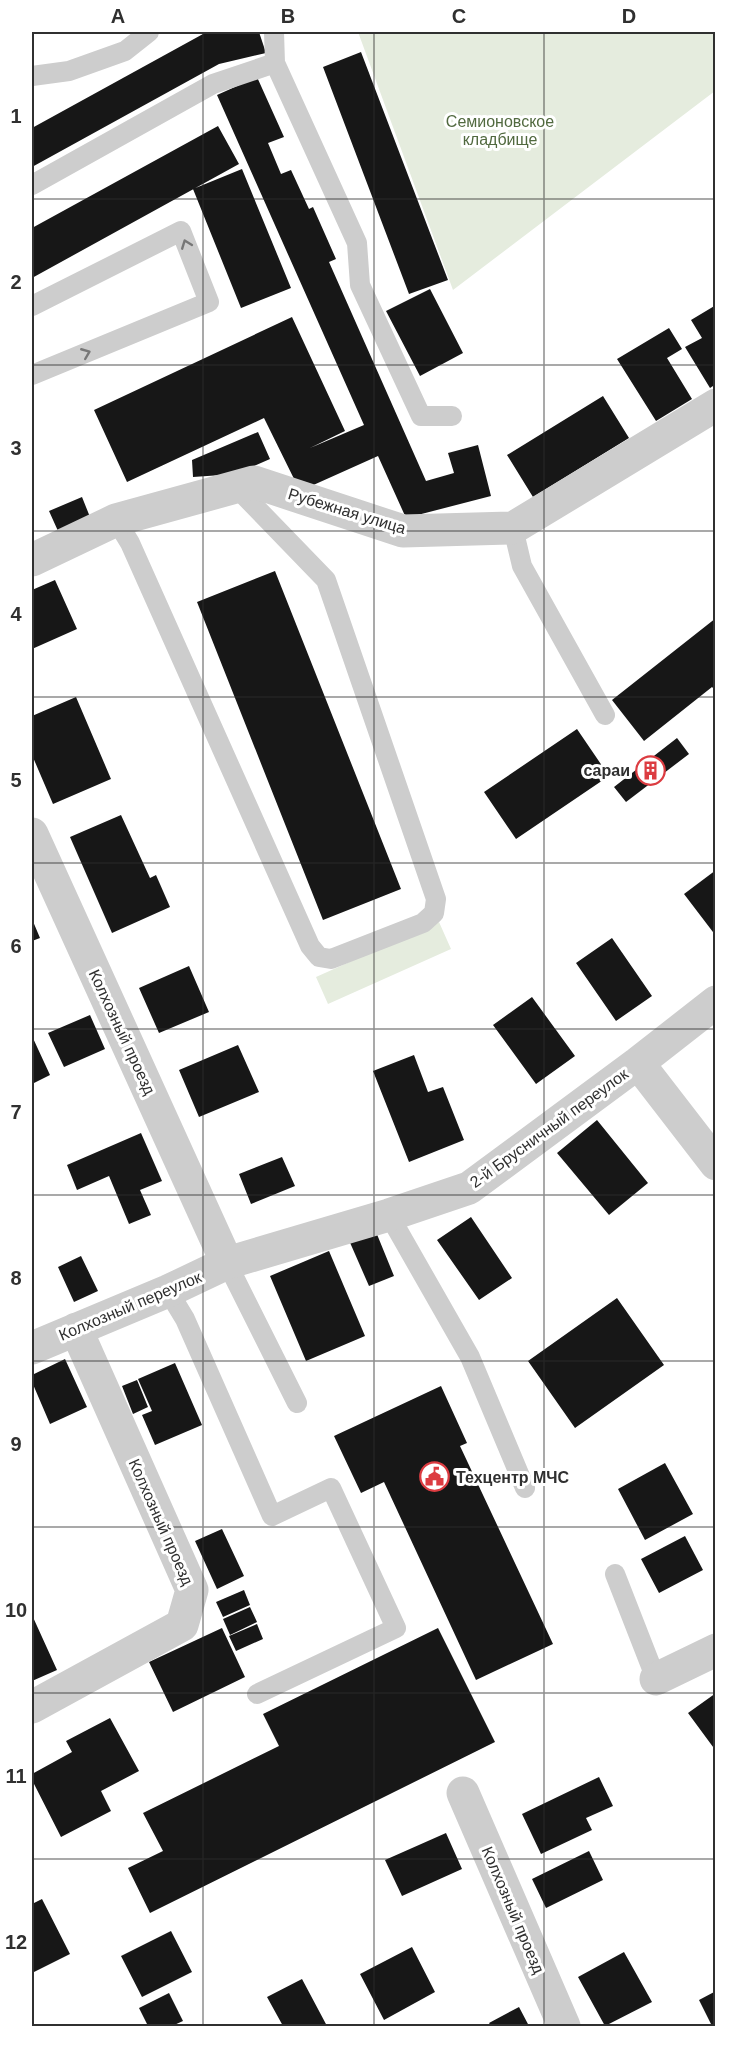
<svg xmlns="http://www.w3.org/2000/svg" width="747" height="2058" viewBox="0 0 747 2058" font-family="Arial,sans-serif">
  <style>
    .green { fill: #e5ecde }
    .building { fill: #171717 }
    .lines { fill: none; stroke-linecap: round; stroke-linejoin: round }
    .service { stroke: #cdcdcd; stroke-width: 20 }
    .minor { stroke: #cdcdcd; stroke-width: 33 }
    .oneway { stroke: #777 }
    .grid { fill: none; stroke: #303030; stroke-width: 1.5; stroke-opacity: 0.55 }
    .labels { text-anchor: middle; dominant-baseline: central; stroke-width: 6; stroke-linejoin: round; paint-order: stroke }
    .park-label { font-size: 16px; fill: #51693f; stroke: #fff }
    .street-label { font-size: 16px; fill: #303030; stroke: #fff }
    .poi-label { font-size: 16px; font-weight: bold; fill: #303030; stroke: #fff; text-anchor: end }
    .neatline { fill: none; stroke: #303030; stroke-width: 2 }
    .grid-label { font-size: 20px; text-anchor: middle; font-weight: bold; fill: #303030 }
  </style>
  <rect width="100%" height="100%" fill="#fff"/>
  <path class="green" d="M358 32H715V91L453 290Z
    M439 922 451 949 328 1004 316 977Z"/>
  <path class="building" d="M202 32H259L266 53 219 64 32 167V128L203 34Z
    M361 52 448 280 409 294 323 67Z
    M257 77 284 137 268 143 281 174 291 170 309 209 313 207 336 259 329 262 426 481 454 473 448 453 478 445 491 496 406 518 378 456 300 491 264 418 127 482 94 410 292 317 345 431 310 448 364 425 217 95Z
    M218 126 239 164 32 278V228Z
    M242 169 291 288 241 308 193 189Z
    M430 289 463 353 420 376 386 311Z
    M716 305V384L710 388 685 347 702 338 691 320Z
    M669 328 682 349 667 358 692 399 656 421 617 359Z
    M603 396 629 438 533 497 507 455Z
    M258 432 270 459 236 474 193 477 192 460Z
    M82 497 90 517 58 531 49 511Z
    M275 571 401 889 323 920 197 602Z
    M55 580 77 629 32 649V590Z
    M716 618V691L712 687 644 741 612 700Z
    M76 697 111 779 53 804 32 755V716Z
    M577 729 609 776 516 839 484 792Z
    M677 738 689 754 626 802 614 787Z
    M121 815 150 878 156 875 170 907 112 933 70 837Z
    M716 870V936L684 894Z
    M32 919 40 938 32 941Z
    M612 938 652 996 616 1021 576 963Z
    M189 966 209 1012 159 1033 139 988Z
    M532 997 575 1056 536 1084 493 1025Z
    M90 1015 105 1049 64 1067 48 1033Z
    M32 1036 50 1075 32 1084Z
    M238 1045 259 1092 199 1117 179 1070Z
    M414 1055 428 1092 443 1087 464 1140 409 1162 373 1071Z
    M597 1120 648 1183 609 1215 557 1153Z
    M141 1133 162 1181 140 1190 151 1215 129 1224 109 1176 77 1190 67 1165Z
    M282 1157 295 1186 251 1204 239 1174Z
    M471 1217 512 1278 479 1300 437 1240Z
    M374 1227 394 1276 369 1286 348 1238Z
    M329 1251 365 1336 306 1361 270 1276Z
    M81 1256 98 1291 74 1302 58 1267Z
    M617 1298 664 1365 575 1428 528 1361Z
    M65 1359 87 1407 50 1424 32 1382V1375Z
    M175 1363 202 1425 155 1445 142 1415 152 1411 138 1379Z
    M137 1380 148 1407 133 1414 122 1386Z
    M441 1386 467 1443 460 1446 553 1644 476 1680 384 1482 361 1493 334 1436Z
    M665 1463 693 1514 645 1540 618 1489Z
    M222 1529 244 1576 217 1589 195 1541Z
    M685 1536 703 1570 659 1593 641 1559Z
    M244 1590 250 1605 223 1617 216 1602Z
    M250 1607 257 1622 230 1635 223 1619Z
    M32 1615 57 1670 32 1681Z
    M257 1624 263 1639 236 1651 229 1636Z
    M222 1628 245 1677 173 1712 149 1662Z
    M438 1628 495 1742 150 1913 128 1868 163 1851 143 1813 279 1746 263 1714Z
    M716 1693V1751L688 1713Z
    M110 1718 139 1771 101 1791 111 1811 61 1837 32 1780V1774L72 1752 66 1741Z
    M599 1777 613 1806 586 1818 592 1830 541 1854 522 1814Z
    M446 1833 462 1869 402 1896 385 1860Z
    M589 1851 603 1880 546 1908 532 1879Z
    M42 1899 70 1954 32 1973V1904Z
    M171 1931 192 1972 142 1997 121 1956Z
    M412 1947 435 1992 384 2020 360 1974Z
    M624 1952 652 2002 605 2026 578 1977Z
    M302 1979 327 2026H283L267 1997Z
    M716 1991V2026H712L699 2000Z
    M169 1993 183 2021 172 2026H148L139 2008Z
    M519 2007 529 2026H491L489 2023Z"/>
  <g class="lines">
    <path class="service" d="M274 32 275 63 357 243 360 285 421 416H452
      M32 76 69 71 125 51 149 32
      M32 185 213 84 275 63
      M32 306 181 231 209 302 32 375
      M116 520 130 543 310 946 319 957 331 959 423 923 434 913 436 899 326 580 236 487
      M513 528 522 566 605 715
      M389 1215 470 1357 525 1488
      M227 1263 297 1403
      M168 1291 185 1319 272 1516 331 1488 396 1628 257 1694
      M615 1574 656 1679"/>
    <path class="minor" d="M32 560 116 520 254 482 403 531 513 528 716 405
      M32 834 227 1263
      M638 1063 716 1164
      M32 1348 168 1291 227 1263 389 1215 469 1188 638 1063 716 1002
      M656 1679 716 1650
      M32 1707 182 1625 192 1590 76 1329
      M463 1793 564 2026"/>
  </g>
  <defs><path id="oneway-chevron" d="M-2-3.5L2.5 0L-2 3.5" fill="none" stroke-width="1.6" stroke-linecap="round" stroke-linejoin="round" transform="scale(1.5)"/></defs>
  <g class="oneway">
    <use href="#oneway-chevron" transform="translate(186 244) rotate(-111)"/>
    <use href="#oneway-chevron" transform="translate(86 353) rotate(-22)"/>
  </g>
  <path class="grid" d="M203 32V2026M374 32V2026M544 32V2026M32 199H716M32 365H716M32 531H716M32 697H716M32 863H716M32 1029H716M32 1195H716M32 1361H716M32 1527H716M32 1693H716M32 1859H716"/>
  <defs>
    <symbol id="building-ring" viewBox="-11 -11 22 22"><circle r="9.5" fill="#fff" stroke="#dc3c41" stroke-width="1.5"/><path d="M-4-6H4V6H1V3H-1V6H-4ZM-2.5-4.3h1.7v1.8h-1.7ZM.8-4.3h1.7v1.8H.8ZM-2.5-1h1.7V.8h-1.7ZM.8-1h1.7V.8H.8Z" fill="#dc3c41"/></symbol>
    <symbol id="civic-ring" viewBox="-11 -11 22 22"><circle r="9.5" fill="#fff" stroke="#dc3c41" stroke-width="1.5"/><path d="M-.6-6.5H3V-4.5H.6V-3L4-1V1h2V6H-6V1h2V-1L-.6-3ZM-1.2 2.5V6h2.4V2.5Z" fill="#dc3c41"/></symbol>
  </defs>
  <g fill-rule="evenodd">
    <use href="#building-ring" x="634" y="754" width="33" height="33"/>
    <use href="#civic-ring" x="418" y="1460" width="33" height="33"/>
  </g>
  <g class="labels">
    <g class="park-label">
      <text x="500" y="121">Семионовское<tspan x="500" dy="18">кладбище</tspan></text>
    </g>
    <g class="street-label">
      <text transform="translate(347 511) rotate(17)">Рубежная улица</text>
      <text transform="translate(122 1032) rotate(65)">Колхозный проезд</text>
      <text transform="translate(549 1128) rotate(-36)">2-й Брусничный переулок</text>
      <text transform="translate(130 1306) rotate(-23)">Колхозный переулок</text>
      <text transform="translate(161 1522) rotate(66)">Колхозный проезд</text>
      <text transform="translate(513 1910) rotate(67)">Колхозный проезд</text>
    </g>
    <g class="poi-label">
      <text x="630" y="770">сараи</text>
      <text x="456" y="1477" text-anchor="start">Техцентр МЧС</text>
    </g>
  </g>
  <rect width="747" height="2058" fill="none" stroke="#ffffff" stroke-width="66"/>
  <rect x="33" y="33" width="681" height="1992" class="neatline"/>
  <g class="grid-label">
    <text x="118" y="23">A</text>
    <text x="288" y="23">B</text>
    <text x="459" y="23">C</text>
    <text x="629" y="23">D</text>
    <text x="16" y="123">1</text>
    <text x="16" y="289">2</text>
    <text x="16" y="455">3</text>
    <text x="16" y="621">4</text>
    <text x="16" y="787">5</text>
    <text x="16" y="953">6</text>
    <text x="16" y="1119">7</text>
    <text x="16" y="1285">8</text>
    <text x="16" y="1451">9</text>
    <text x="16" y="1617">10</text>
    <text x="16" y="1783">11</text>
    <text x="16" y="1949">12</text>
  </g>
</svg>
